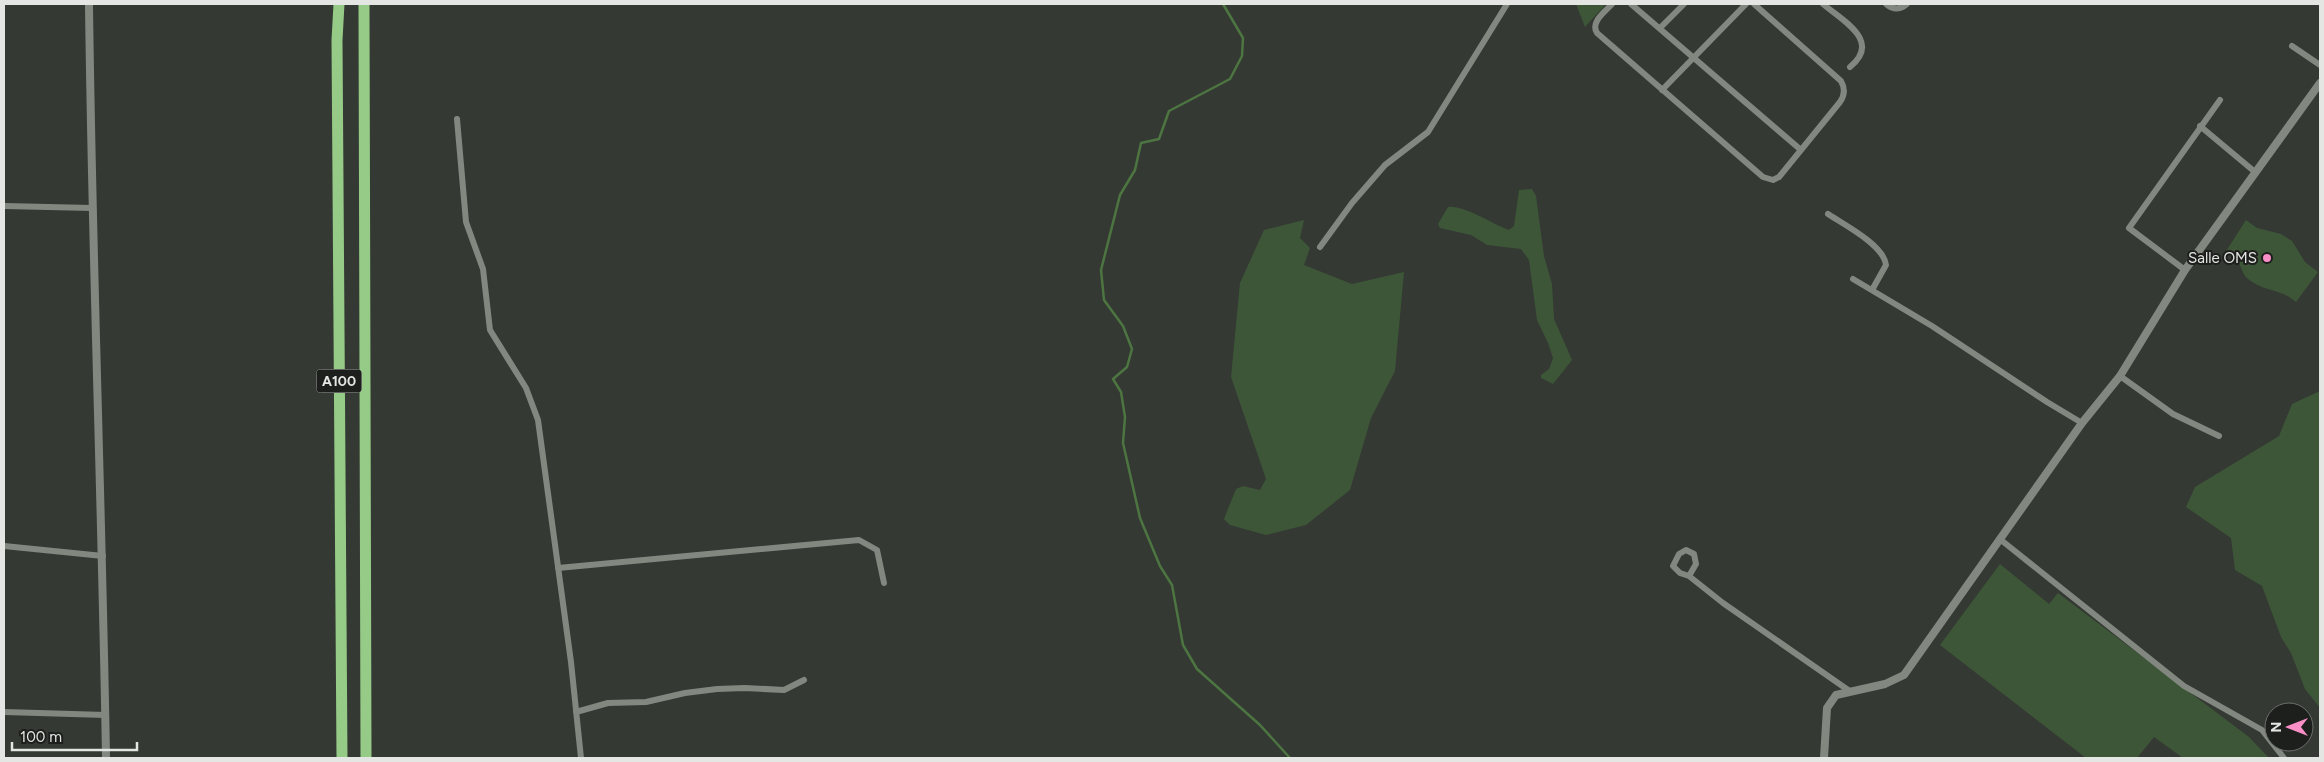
<svg xmlns="http://www.w3.org/2000/svg" width="2324" height="762" viewBox="0 0 2324 762" font-family="Figtree,sans-serif">
  <style>
    .green { fill: #3e5638 }
    .lines { fill: none; stroke-linecap: round; stroke-linejoin: round }
    .stream { stroke: #4d7541; stroke-width: 2.5 }
    .minor { stroke: #828880; stroke-width: 6 }
    .tertiary { stroke: #828880; stroke-width: 8 }
    .motorway { stroke: #95cb86; stroke-width: 11 }
    .poi-dot { fill: #fa8fc6; stroke: #1d1f1c; stroke-width: 2 }
    .labels { text-anchor: middle; dominant-baseline: central; stroke-width: 4; stroke-linejoin: round; paint-order: stroke }
    .shield { fill: #1d1f1c; stroke: #a8aaa7; stroke-width: 1 }
    .shield-label { font-size: 14px; font-weight: bold; fill: #e3e6e2 }
    .poi-label { font-size: 15px; fill: #e3e6e2; stroke: #1d1f1c; text-anchor: end }
  </style>
  <rect width="100%" height="100%" fill="#343933"/>
  <path class="green" d="M1576 4H1606L1585 27Z
    M1532 189 1536 196 1544 256 1552 284 1554 319 1572 360 1553 384 1541 378V375L1549 369 1553 358 1548 343 1537 320 1529 260 1521 249 1487 245 1471 235 1440 228 1438 224 1448 207C1464 205 1492 224 1509 230L1514 226 1519 190Z
    M1304 220 1300 238 1310 248 1304 265 1352 284 1404 272 1395 371 1371 418 1350 490 1306 525 1266 535 1230 525 1224 519 1236 489 1243 486 1260 490 1266 479 1231 377 1240 283 1264 230Z
    M2246 220 2257 228 2281 234 2292 241 2305 262 2318 272 2296 302C2283 290 2269 292 2254 283 2242 276 2244 272 2238 262 2235 258 2229 255 2225 253Z
    M2320 391V708L2305 689 2291 653 2281 637 2262 586 2235 570 2231 538 2186 507 2195 487 2279 436 2292 404Z
    M2000 564 2049 604 2058 593 2249 737 2269 758H2183L2154 737 2137 758H2086L1940 645Z"/>
  <g class="lines">
    <path class="stream" d="M1223 4 1243 38 1242 56 1230 79 1169 111 1159 139 1141 143 1135 170 1120 195 1101 270 1104 300 1123 326 1132 349 1127 367 1113 379 1121 392 1125 417 1123 443 1140 518 1160 566 1172 585 1183 645 1197 669 1260 725 1290 758"/>
    <path class="minor" d="M1612 4C1605 12 1590 22 1597 33L1763 177 1773 180 1779 177 1840 102C1845 95 1845 88 1841 81L1754 4
      M1631 4 1801 150
      M1823 4C1843 21 1882 41 1850 67
      M1886 4C1893 10 1900 10 1907 4
      M1660 28 1684 4
      M2292 46 2320 65
      M1662 90 1746 4
      M457 119 466 222 483 269 490 330 526 388 538 420 571 662 581 758
      M2200 126 2255 172
      M4 206 92 208
      M1828 214C1843 224 1884 245 1886 265L1872 290
      M1320 247 1352 203 1385 165 1428 132 1507 4
      M2185 270 2129 228 2220 100
      M1853 279 1932 326 2047 402 2082 423
      M2120 376 2173 414 2219 436
      M2001 540 2184 686 2262 730 2284 758
      M4 546 103 556
      M1686 550 1694 554 1696 564 1689 576 1680 573 1673 566 1679 554Z
      M558 568 859 540 877 550 884 583
      M1689 576 1723 603 1851 692
      M4 712 106 715
      M576 712 608 703 646 702 685 693 717 689 745 688 784 690 804 680"/>
    <path class="tertiary" d="M89 4C92 255 102 507 106 758
      M1824 758 1827 708 1836 695 1885 684 1904 675 2082 423 2120 376 2185 270 2320 83"/>
    <path class="motorway" d="M339 4 337 40 342 758
      M364 4 366 758"/>
  </g>
  <circle class="poi-dot" cx="2267" cy="258" r="5"/>
  <g class="labels">
    <rect class="shield" x="316.5" y="369.5" width="45" height="23" rx="4"/>
    <g class="shield-label">
      <text x="339" y="381">A100</text>
    </g>
    <g class="poi-label">
      <text x="2257" y="258">Salle OMS</text>
    </g>
  </g>
  <rect width="2324" height="762" fill="none" stroke="#e3e6e2" stroke-width="10"/>
  <g transform="translate(2289 727) rotate(270)"><circle r="24" fill="#1d1f1c" stroke="#6c6f6b"/>
  <path d="M0-4L9 19L0 12L-9 19Z" fill="#fa8fc6"/>
  <text y="-8" font-size="14" font-weight="bold" text-anchor="middle" fill="#e3e6e2">N</text>
  </g>
  <path d="M12 742v8h125v-8" fill="none" stroke="#e3e6e2" stroke-width="2.5"/>
  <text x="20" y="742" font-size="15" fill="#e3e6e2" stroke="#1d1f1c" stroke-width="4" paint-order="stroke">100 m</text>
</svg>
